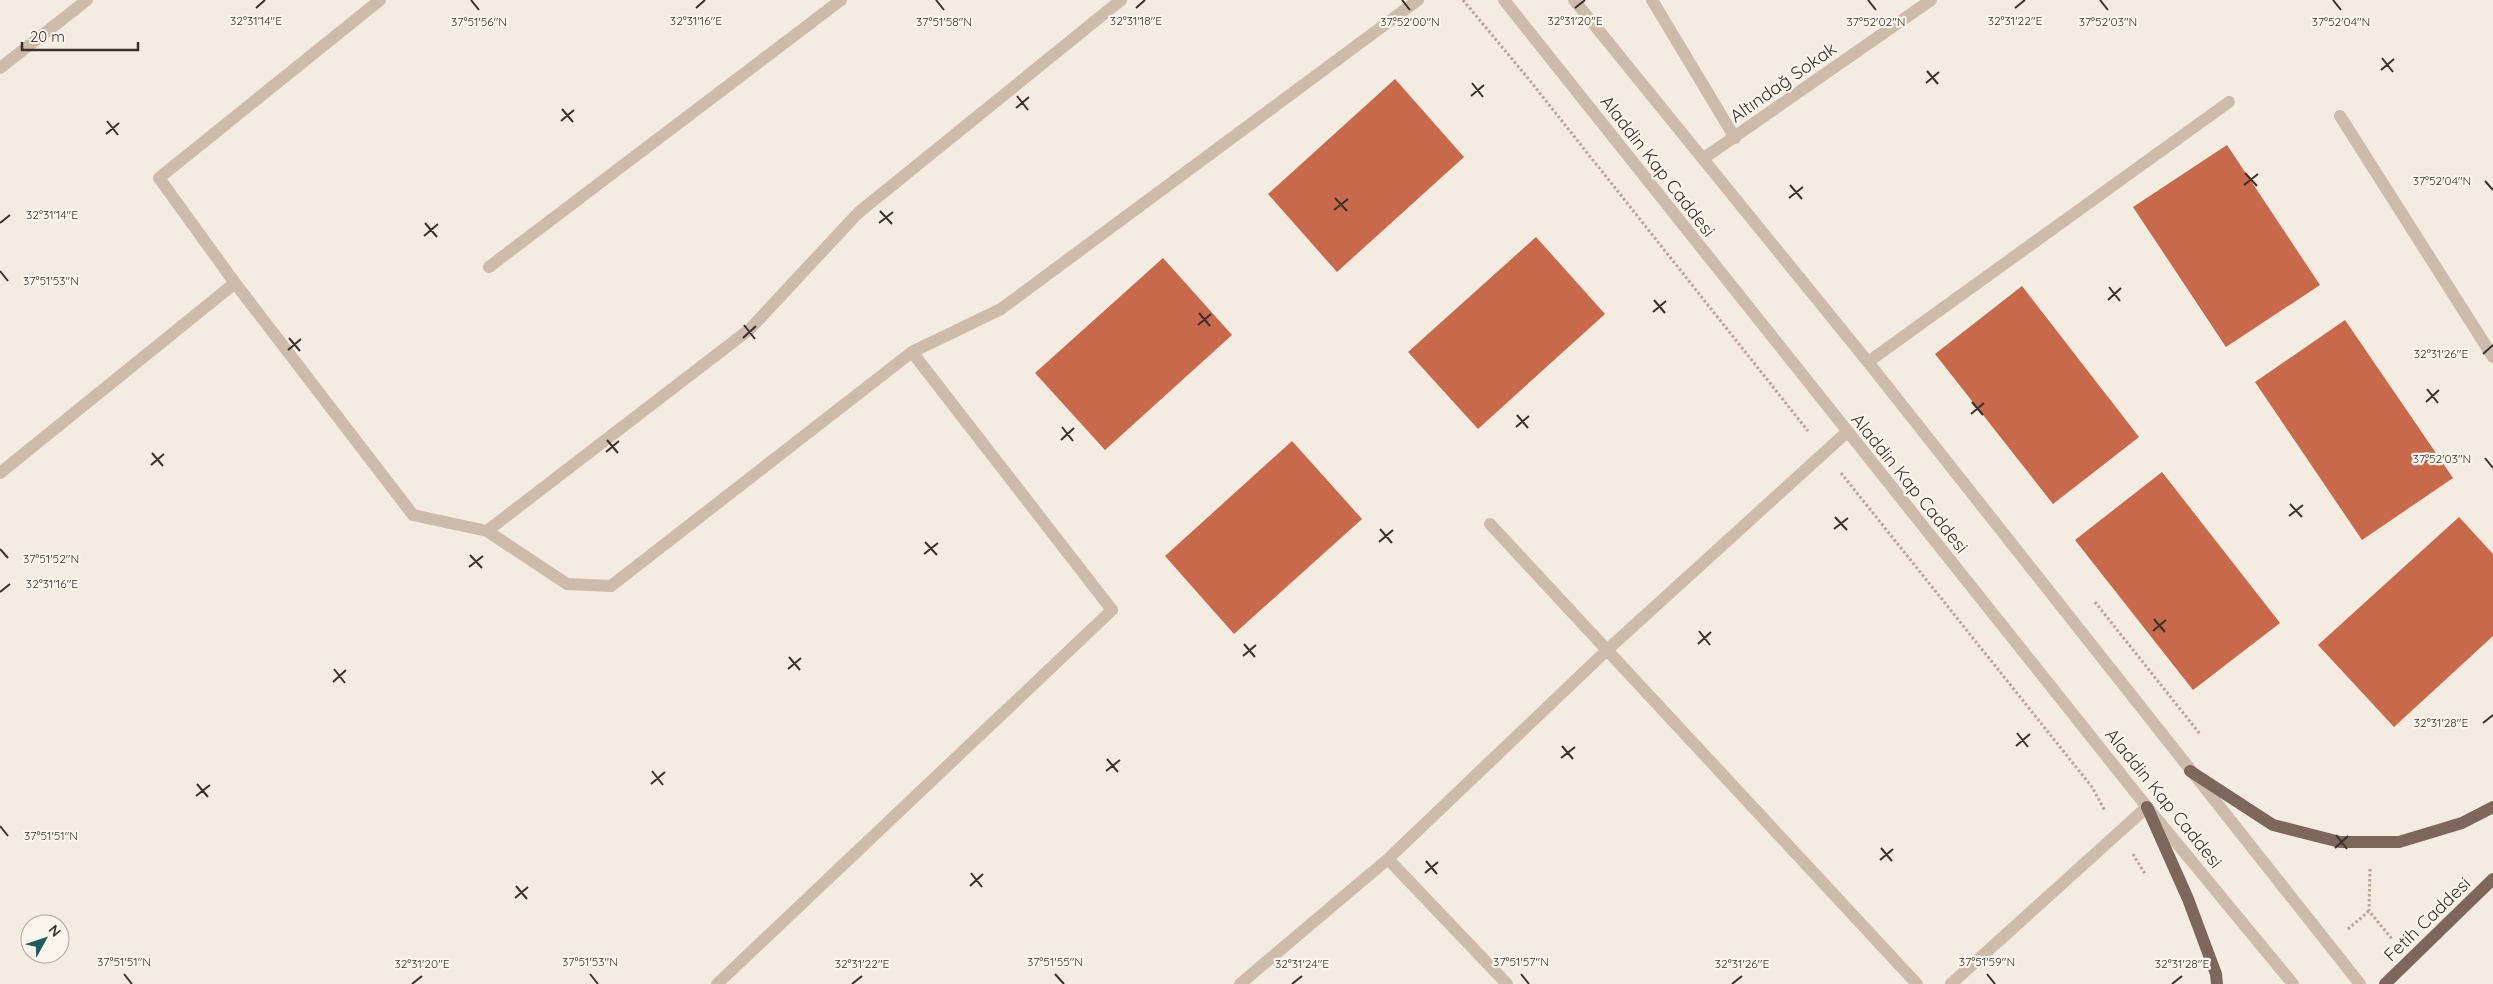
<svg xmlns="http://www.w3.org/2000/svg" width="2493" height="984" viewBox="0 0 2493 984" font-family="Quicksand,sans-serif">
  <style>
    .building { fill: #c8694b }
    .lines { fill: none; stroke-linecap: round; stroke-linejoin: round }
    .path { stroke: #b9a596; stroke-width: 3; stroke-dasharray: 2.5 2.5; stroke-linecap: butt }
    .minor { stroke: #cdbbac; stroke-width: 12 }
    .tertiary { stroke: #cdbbac; stroke-width: 12 }
    .primary { stroke: #7d675c; stroke-width: 12 }
    .ticks { fill: none; stroke: #3b302b; stroke-width: 2 }
    .labels { text-anchor: middle; dominant-baseline: central; stroke-width: 4.5; stroke-linejoin: round; paint-order: stroke }
    .street-label { font-size: 18px; fill: #3b302b; stroke: #fbf5ee }
    .ticks-label { font-size: 12px; text-anchor: middle; fill: #3b302b; stroke: #fbf5ee; stroke-width: 4.5; stroke-linejoin: round; paint-order: stroke }
  </style>
  <rect width="100%" height="100%" fill="#f4ebe1"/>
  <path class="building" d="M1395 79 1464 157 1337 272 1268 194Z
    M2227 145 2320 285 2226 347 2133 207Z
    M1536 237 1605 314 1478 429 1408 352Z
    M1163 258 1232 335 1105 450 1035 373Z
    M2022 286 2139 437 2053 504 1935 354Z
    M2345 320 2453 478 2362 540 2255 382Z
    M1292 441 1362 519 1234 634 1165 556Z
    M2162 472 2280 623 2193 690 2075 540Z
    M2459 517 2493 554V636L2394 727 2318 645Z"/>
  <g class="lines">
    <path class="path" d="M1463 0 1527 77 1808 431
      M1841 473 2092 787 2105 811
      M2095 602 2200 734
      M2133 854 2145 874
      M2370 869 2369 911 2392 939
      M2348 929 2369 911"/>
    <path class="minor" d="M380 0 159 178 235 283 413 515 487 531 567 584 611 586 912 352 1001 309 1418 0
      M1652 0 1735 138
      M0 68 87 0
      M2340 116 2493 357
      M1704 158 1931 0
      M489 267 841 0
      M1868 362 2229 102
      M0 473 235 283
      M1490 524 1917 984
      M487 531 750 329 858 213 1121 0
      M1388 859 1507 984
      M717 984 1112 610 912 352
      M1240 984 1388 859 1606 651 1847 432
      M1951 984 2147 807"/>
    <path class="tertiary" d="M1504 0 2147 807 2293 984
      M1574 0 1868 362 2360 984"/>
    <path class="primary" d="M2190 771 2273 825 2340 842H2399L2462 823 2493 807
      M2147 807 2188 899 2216 974 2217 984
      M2385 984 2493 879"/>
  </g>
  <path class="ticks" d="M471 0 479 10M936 0 944 10M1402 0 1410 10M1868 0 1876 10M2100 0 2108 10M2333 0 2341 10M256 8 265 0M696 8 705 0M1136 8 1145 0M1575 8 1585 0M2015 8 2025 0M2382 58 2393 72M2381 70 2394 59M1927 71 1938 84M1472 83 1483 97M1926 83 1939 72M1017 96 1028 110M1471 96 1484 85M1016 108 1029 97M562 109 573 122M107 121 118 135M561 121 574 110M106 134 119 123M2245 173 2257 186M2485 181 2493 190M1790 185 1802 199M2244 185 2258 174M1335 198 1347 211M1789 198 1803 187M1334 210 1348 199M880 211 892 224M0 223 10 215M425 223 437 237M879 223 893 212M424 236 438 224M0 271 8 281M2109 287 2120 301M1654 300 1665 313M2108 300 2121 288M1653 312 1666 301M1199 313 1210 326M744 325 755 339M1198 325 1211 314M289 338 300 351M743 338 756 326M288 350 301 339M2483 354 2493 345M2427 389 2438 403M1972 402 1983 415M2426 402 2439 390M1971 414 1984 403M1517 415 1528 428M1062 427 1073 441M1516 427 1529 416M607 440 618 453M1061 440 1074 428M606 452 619 441M152 453 163 466M2485 458 2493 468M151 465 164 454M2290 504 2302 517M2289 516 2303 505M1835 517 1847 530M1380 529 1392 543M1834 529 1848 518M925 542 937 555M1379 542 1393 530M0 549 8 558M924 554 938 543M470 555 482 568M469 567 483 556M0 592 10 584M2154 619 2165 632M1699 631 1710 645M2153 631 2166 620M1244 644 1255 657M1698 644 1711 632M1243 656 1256 645M789 657 800 670M334 669 345 683M788 669 801 658M333 682 346 670M2483 723 2493 715M2017 733 2028 747M1562 746 1573 759M2016 746 2030 734M1561 758 1575 747M1107 759 1118 772M652 771 663 785M1106 771 1120 760M197 784 208 797M651 784 665 772M196 796 210 785M0 826 8 836M2336 835 2347 849M1881 848 1892 861M2335 848 2348 836M1880 860 1893 849M1426 861 1437 874M971 873 982 887M1425 873 1438 862M516 886 527 899M970 886 983 874M515 898 528 887M124 974 132 984M590 974 598 984M1055 974 1064 984M1521 974 1529 984M1987 974 1995 984M412 984 422 976M852 984 862 976M1292 984 1302 976M1732 984 1742 976M2172 984 2182 976"/>
  <g class="labels">
    <g class="street-label">
      <text transform="translate(1783 82) rotate(-35)">Altındağ Sokak</text>
      <text transform="translate(1658 166) rotate(52)">Aladdin Kap Caddesi</text>
      <text transform="translate(1910 483) rotate(51)">Aladdin Kap Caddesi</text>
      <text transform="translate(2164 798) rotate(51)">Aladdin Kap Caddesi</text>
      <text transform="translate(2427 919) rotate(-44)">Fetih Caddesi</text>
    </g>
  </g>
  <g class="ticks-label">
    <text x="256" y="25">32°31'14"E</text>
    <text x="696" y="25">32°31'16"E</text>
    <text x="1136" y="25">32°31'18"E</text>
    <text x="1575" y="25">32°31'20"E</text>
    <text x="2015" y="25">32°31'22"E</text>
    <text x="479" y="26">37°51'56"N</text>
    <text x="944" y="26">37°51'58"N</text>
    <text x="1410" y="26">37°52'00"N</text>
    <text x="1876" y="26">37°52'02"N</text>
    <text x="2108" y="26">37°52'03"N</text>
    <text x="2341" y="26">37°52'04"N</text>
    <text x="2442" y="185">37°52'04"N</text>
    <text x="52" y="219">32°31'14"E</text>
    <text x="51" y="285">37°51'53"N</text>
    <text x="2441" y="358">32°31'26"E</text>
    <text x="2442" y="463">37°52'03"N</text>
    <text x="51" y="563">37°51'52"N</text>
    <text x="52" y="588">32°31'16"E</text>
    <text x="2441" y="727">32°31'28"E</text>
    <text x="51" y="840">37°51'51"N</text>
    <text x="124" y="966">37°51'51"N</text>
    <text x="590" y="966">37°51'53"N</text>
    <text x="1055" y="966">37°51'55"N</text>
    <text x="1521" y="966">37°51'57"N</text>
    <text x="1987" y="966">37°51'59"N</text>
    <text x="422" y="968">32°31'20"E</text>
    <text x="862" y="968">32°31'22"E</text>
    <text x="1302" y="968">32°31'24"E</text>
    <text x="1742" y="968">32°31'26"E</text>
    <text x="2182" y="968">32°31'28"E</text>
  </g>
  <g transform="translate(45 939) rotate(50)"><circle r="24" fill="#fbf5ee" stroke="#aea6a0"/>
  <path d="M0-4L9 19L0 12L-9 19Z" fill="#1f5a5e"/>
  <text y="-8" font-size="14" font-weight="bold" text-anchor="middle" fill="#3b302b">N</text>
  </g>
  <path d="M22 42v8h116v-8" fill="none" stroke="#3b302b" stroke-width="2.5"/>
  <text x="30" y="42" font-size="15" fill="#3b302b" stroke="#fbf5ee" stroke-width="4" paint-order="stroke">20 m</text>
</svg>
